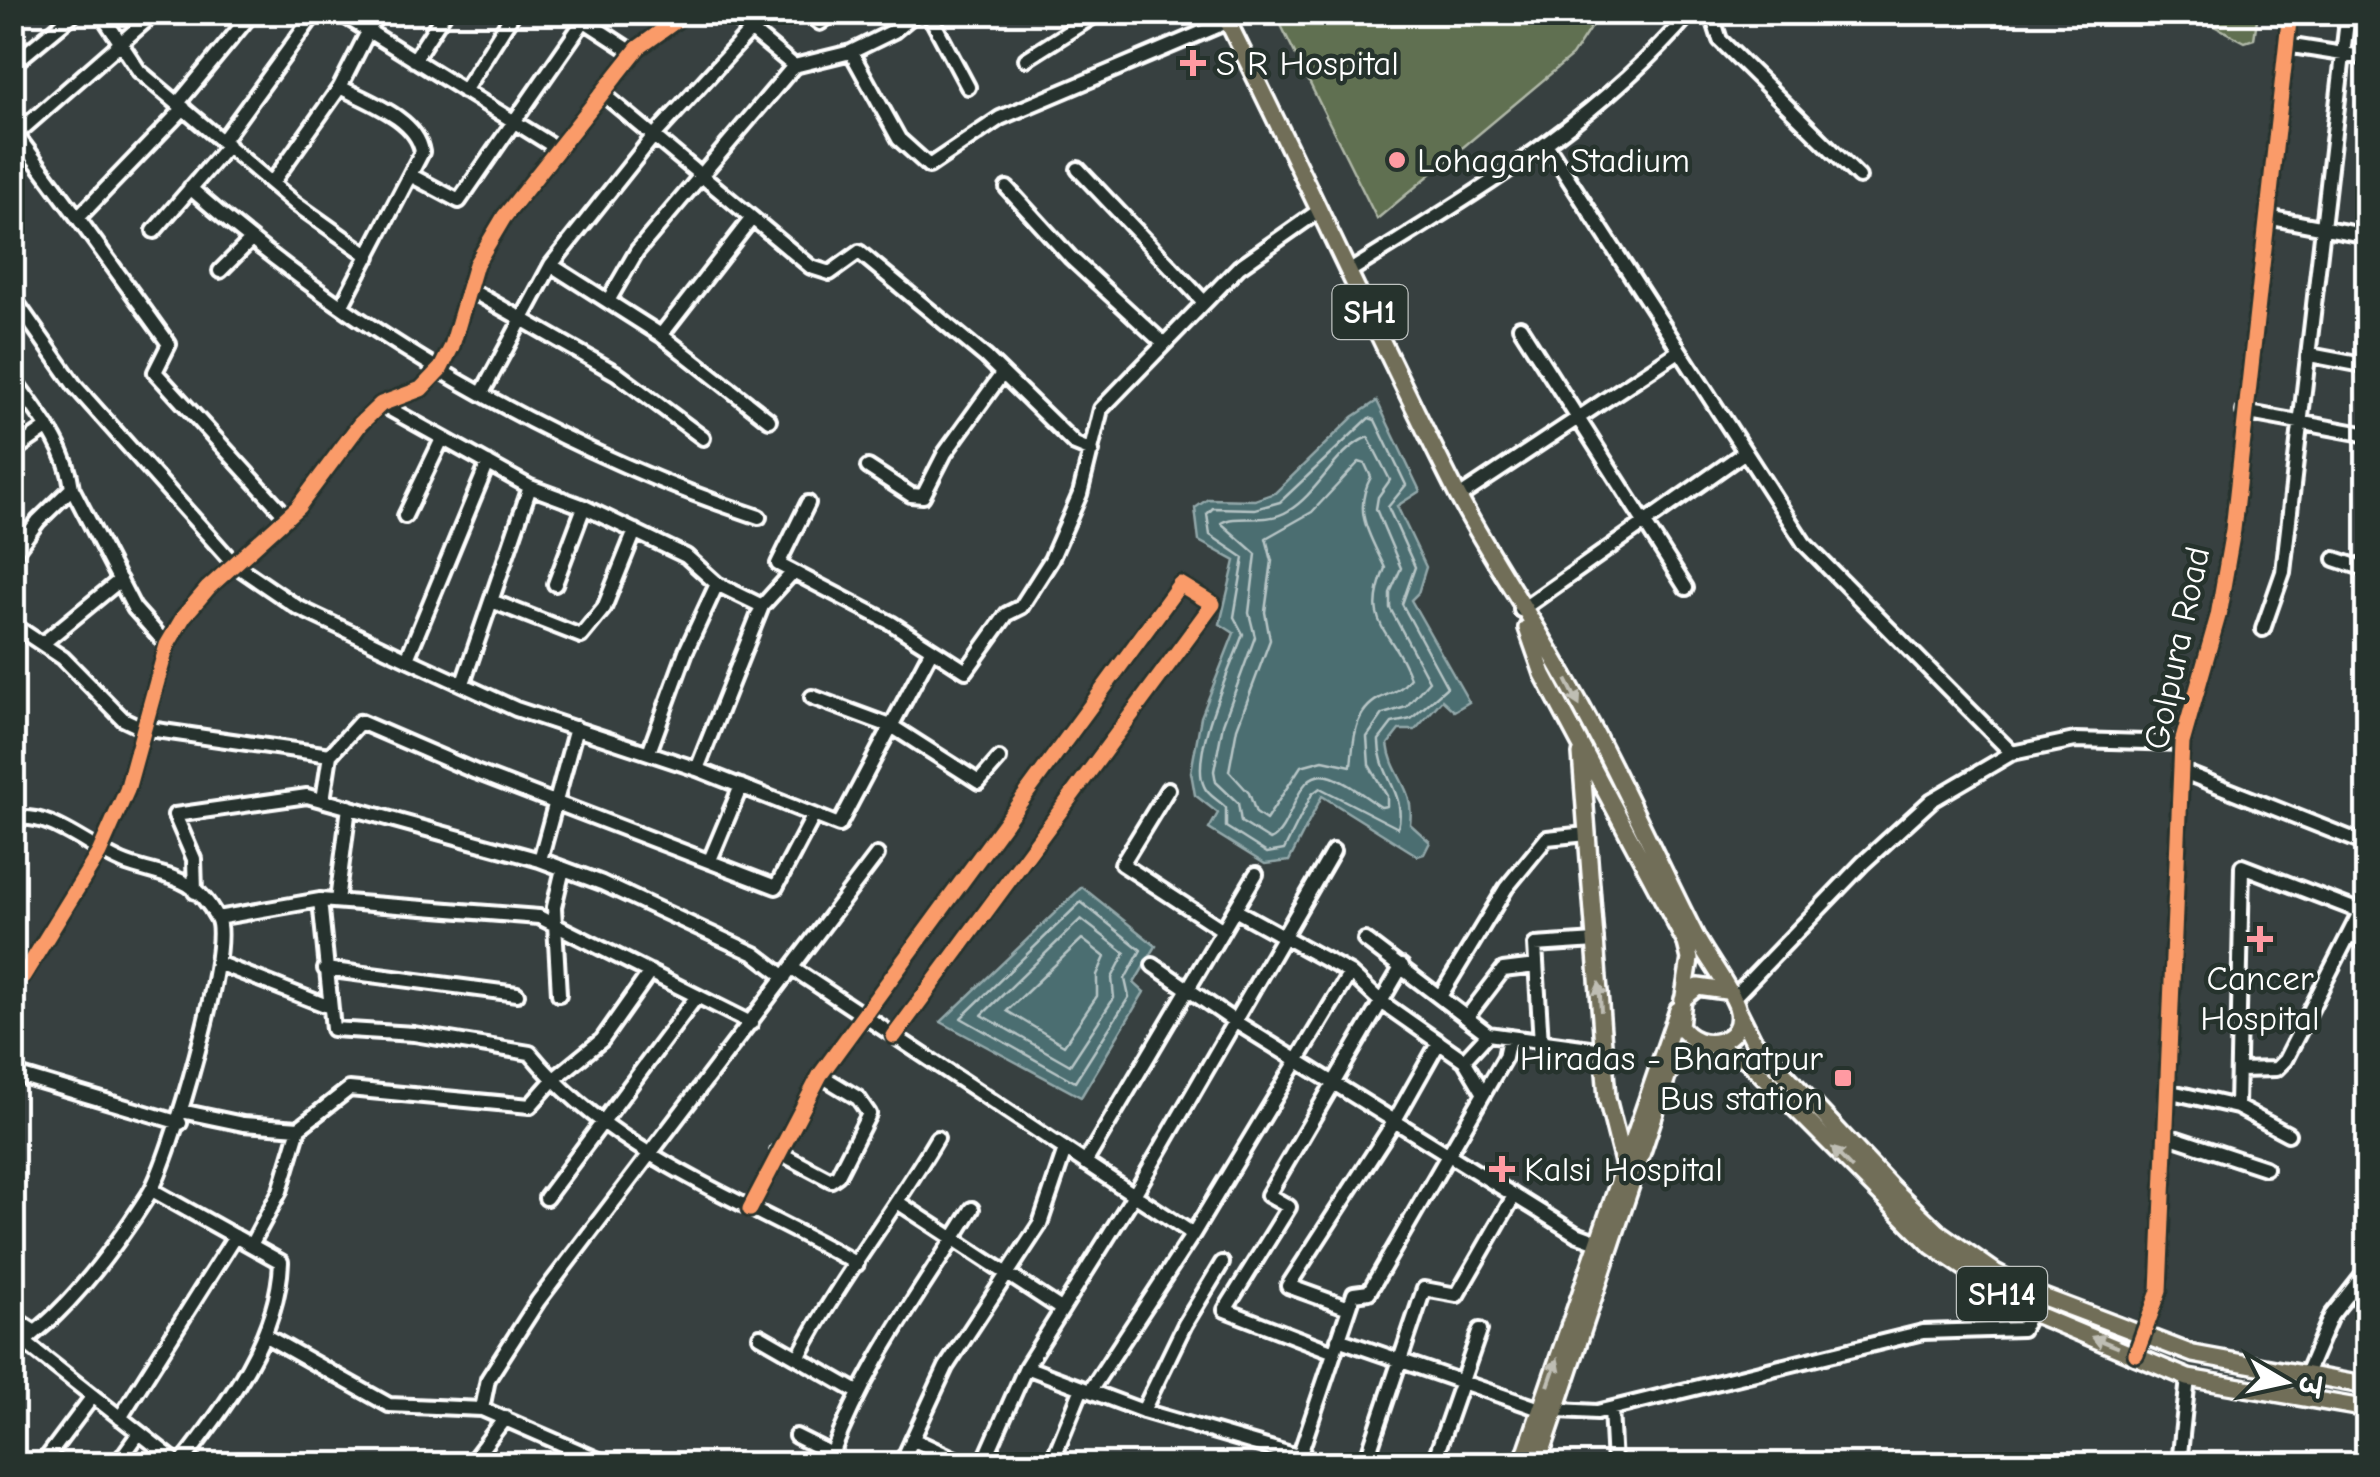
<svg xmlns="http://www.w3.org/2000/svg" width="2380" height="1477" viewBox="0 0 2380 1477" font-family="'Comic Neue','Playpen Sans Deva',sans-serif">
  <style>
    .green { fill: #617051; stroke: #b0b8a8; stroke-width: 2.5 }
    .water { fill: #4b6e71; stroke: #93a8aa; stroke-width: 2.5 }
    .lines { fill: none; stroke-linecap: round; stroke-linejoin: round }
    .shore { stroke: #b7c5c6; stroke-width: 2.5 }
    .minor-casing { stroke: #fff; stroke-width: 20 }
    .major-casing { stroke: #fff; stroke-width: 22 }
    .minor { stroke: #26332d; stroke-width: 12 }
    .major { stroke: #716e59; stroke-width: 15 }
    .cycleway-casing { stroke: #26332d; stroke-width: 21 }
    .cycleway { stroke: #fa9b69; stroke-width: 15 }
    .oneway { fill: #bfbeb4 }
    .poi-dot { fill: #ff9aa2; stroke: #26332d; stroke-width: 4 }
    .labels { text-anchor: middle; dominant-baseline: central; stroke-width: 9; stroke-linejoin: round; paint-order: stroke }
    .shield { fill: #26332d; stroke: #bec2c0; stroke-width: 2.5 }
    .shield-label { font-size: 32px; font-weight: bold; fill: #fff }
    .poi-label { font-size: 35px; fill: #fff; stroke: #26332d; text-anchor: start }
    .street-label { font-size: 35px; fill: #fff; stroke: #26332d }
  </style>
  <rect width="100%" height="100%" fill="#374040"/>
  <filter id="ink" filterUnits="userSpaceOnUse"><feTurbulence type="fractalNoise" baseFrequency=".01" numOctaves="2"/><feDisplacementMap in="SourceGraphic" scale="20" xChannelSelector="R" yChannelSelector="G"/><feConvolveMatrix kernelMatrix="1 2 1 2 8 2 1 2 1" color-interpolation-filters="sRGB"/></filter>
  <g filter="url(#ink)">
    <path class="green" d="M1275 13H1600L1572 56 1377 219Z
      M2190 13H2258L2254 39 2245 42Z"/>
    <path class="water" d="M1377 401 1420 491 1397 506 1426 567 1418 593 1411 600 1469 702 1454 711 1442 700 1415 730H1399L1388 744C1392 778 1415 786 1410 824L1430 842 1424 854 1418 856 1322 796 1289 861 1265 864 1209 829 1218 813 1195 795 1191 772 1201 717 1234 633 1220 624 1235 561 1199 541 1195 508 1208 499 1255 500 1275 493 1353 417Z
      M1082 887 1156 946 1134 983 1144 992 1081 1097 941 1022Z"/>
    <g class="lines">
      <path class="shore" d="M1369 418 1375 420 1406 485 1388 507 1415 567 1402 604 1447 687 1411 719 1392 723 1379 740C1378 775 1407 792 1398 828L1320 788 1312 794 1284 850 1267 853 1226 827V808C1220 801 1207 795 1204 786 1189 755 1232 665 1243 634L1234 617 1244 558 1210 535 1207 514 1213 508 1255 509 1280 502Z
        M1368 437 1390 480 1378 497 1376 509 1401 568 1390 593V608L1429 681 1406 707 1383 714 1367 737 1369 765 1387 796V806L1381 807C1365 797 1349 783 1332 777 1294 763 1295 829 1270 840L1241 822 1238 803 1216 782 1214 771 1223 724 1255 637 1249 613 1256 554 1221 523C1237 513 1266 525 1288 511 1319 493 1335 450 1368 437Z
        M1359 462 1365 464 1371 477C1352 512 1370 535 1385 568 1361 628 1392 627 1410 678 1401 690 1397 690 1384 696 1353 709 1354 739 1351 766L1323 760 1301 766 1266 820 1256 813 1249 793 1229 771 1237 728 1270 640 1265 612 1272 561 1266 538 1312 512Z
        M1081 902 1141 950 1125 979 1129 997 1075 1082 961 1018Z
        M1081 919 1125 953 1112 978 1114 998 1070 1065 982 1015Z
        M1082 939 1105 957 1097 975V996L1064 1045 1007 1011Z"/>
      <defs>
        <path id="minor" d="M100 12 139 71 296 204 369 256
          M338 12 558 149
          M571 12 634 53
          M729 12 794 66
          M806 12 820 23 834 12
          M928 12 968 87
          M1711 12 1720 40 1859 177
          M2286 45 2368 58
          M851 52 899 139 929 166 1000 118 1227 22
          M1026 59 1100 12
          M414 60 445 12
          M12 65 76 12
          M340 87C366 101 417 118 422 152L342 305
          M464 91 514 12
          M602 93 811 267 830 273 859 252 986 357 1075 444 1092 451
          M178 103 253 12
          M12 129 78 218 184 108
          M12 138 156 12
          M223 140 316 12
          M1548 147 1804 543 2012 753
          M1078 169 1204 302
          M412 176 459 201 590 12
          M272 183 340 87 378 12
          M190 188C353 332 552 448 759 517
          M1007 188 1071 258 1163 343
          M2267 217 2368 236
          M78 218 169 344 155 372 287 517
          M154 231 228 145
          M551 265 661 335 769 420
          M220 271 250 241
          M1350 271C1474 193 1594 125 1691 12
          M469 289 616 373 703 438
          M12 296 75 386 234 564 297 607 407 659
          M608 301 637 251 794 66 851 52 894 31 917 12
          M1520 327 1686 588
          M661 335 752 218
          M2310 355 2368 366
          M12 377C36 411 67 446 72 488L134 608 167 645
          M482 393 551 265 652 138 751 30
          M381 404 530 487 584 507 686 556 717 584 762 606
          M2244 412 2368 435
          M12 452 48 427
          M488 463 407 659 516 709 697 769
          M868 467 911 495 923 496 945 453 1002 374
          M1459 497 1679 351
          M808 503 778 564 891 623 966 671 1007 614 1021 607 1051 560 1080 494 1101 409 1239 267 1320 210
          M405 516 442 439
          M12 556 38 521 72 488
          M2335 559 2368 570
          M792 573 762 606 697 769 839 825 932 649
          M555 584 584 507
          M494 602 581 636 604 608 635 531
          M1521 610 1745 452
          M12 624 63 658 123 719 142 728 330 755
          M2263 629 2283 572 2348 12
          M42 644 120 580
          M463 683 530 487
          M812 697 893 727 979 782 999 759
          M649 752 686 651 717 584
          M2181 771 2368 845
          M1168 789 1122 864 1223 930
          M323 800 330 755 360 722 476 772 776 887 814 815
          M12 819C53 810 92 853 130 865 169 878 194 875 217 918 233 947 170 1161 149 1194 123 1235 91 1280 56 1314 41 1329 26 1338 12 1355
          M540 860 576 728
          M710 860 741 786
          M195 892 194 859 175 815 307 796 540 860 602 883 755 954 785 977
          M320 900 333 1029 414 1034 530 1053C615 1157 744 1199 857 1264
          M337 901 349 807
          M1235 910 1350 973 1380 1001 1464 1060 1483 1092
          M217 918 320 900 539 917 751 1023
          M2352 934 2368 945
          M1365 940 1488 1034 1604 1050
          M220 964 330 1007
          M1153 965 1234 1021 1576 1234 1603 1244
          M792 968 1193 1234
          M325 969 517 994
          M23 976 99 853 127 790 167 645 184 616 208 588 298 507 360 424 381 404 421 389 441 368 452 346 476 264 504 217 638 48 688 12
          M559 994 554 907 563 869
          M1441 995 1506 888 1547 838 1587 834
          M1733 998 1863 863 1932 800 2012 753 2075 740 2182 743
          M1467 1017 1503 970 1536 966
          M1541 1043 1535 945 1596 941
          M1464 1060 1488 1034
          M2240 1070 2276 1069 2285 1060 2368 897
          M12 1073 180 1123
          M2167 1091 2237 1107 2242 866 2359 911
          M2237 1107 2288 1134
          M181 1111 243 1124 299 1128 349 1089 530 1106 553 1080 602 1040 650 972
          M2165 1135 2265 1168
          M778 1152 831 1180 838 1175 869 1114 858 1098 820 1075
          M1085 1163 1256 874
          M152 1190 281 1262C278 1339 226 1405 181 1464
          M546 1198 697 996
          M899 1203 1061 1309
          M750 1209 820 1075 1180 584 1213 604 894 1036
          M251 1245 280 1191 299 1128
          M1349 1308 1288 1286 1394 1122 1439 1042
          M12 1317 32 1330
          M264 1335 389 1405 482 1409 608 1464
          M760 1336 856 1391
          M1338 1339 1540 1409 1597 1412 1923 1332 2022 1329 2038 1295
          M23 1341 179 1464
          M1334 1352 1225 1310 1289 1207 1268 1195 1402 966
          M2136 1354 2159 1291 2182 743 2218 616 2233 530 2290 12
          M798 1358C838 1281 893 1213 937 1138
          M1090 1391 1193 1234 1350 973
          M2296 1397 2331 1316 2368 1269
          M482 1409 488 1379 538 1301 877 855
          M1611 1409 1614 1464
          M1143 1411 1185 1324 1222 1263
          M120 1418 235 1236
          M796 1436 832 1454 838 1464
          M912 1439 966 1464
          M832 1454C868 1360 920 1294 972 1209
          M1299 1457 1354 1294 1369 1292 1505 1057 1509 1038
          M12 1458 20 1464
          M42 1464 93 1396
          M117 1464 139 1433
          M470 1464 505 1418
          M901 1464 946 1367 1040 1224 1065 1150
          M983 1464 1026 1367
          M1051 1464 1082 1388
          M1325 1464 1143 1411 1026 1367 1134 1195 1333 851
          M1365 1464 1424 1289 1457 1295 1514 1196
          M1433 1464 1480 1330
          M2179 1464 2188 1378"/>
        <path id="major" d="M1223 12C1303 172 1377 336 1458 496 1489 555 1526 608 1558 665 1609 752 1650 846 1695 935 1705 955 1732 990 1737 1007 1748 1044 1698 1055 1680 1026L1683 999 1698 987 1726 991
          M1527 628 1543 674 1686 943 1690 959 1684 996
          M1581 754 1607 1098 1623 1162
          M1738 1010 1753 1040 1892 1188 1938 1232 1995 1272 2038 1295 2193 1354 2368 1386
          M1711 1045 1746 1059 1932 1246 2030 1312 2188 1378 2368 1409
          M1522 1464 1678 1010
          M1538 1464 1668 1074 1678 1058 1701 1044"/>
      </defs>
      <use href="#minor" class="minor-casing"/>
      <use href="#major" class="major-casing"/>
      <use href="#minor" class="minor"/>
      <use href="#major" class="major"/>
      <defs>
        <path id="cycleway" d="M23 976 99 853 127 790 167 645 184 616 208 588 298 507 360 424 381 404 421 389 441 368 452 346 476 264 504 217 638 48 688 12
          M750 1209 820 1075 1180 584 1213 604 894 1036
          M2136 1354 2159 1291 2182 743 2218 616 2233 530 2290 12"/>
      </defs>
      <use href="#cycleway" class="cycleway-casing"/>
      <use href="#cycleway" class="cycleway"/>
    </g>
    <defs><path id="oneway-solid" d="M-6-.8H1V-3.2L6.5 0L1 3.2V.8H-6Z" transform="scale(2.5)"/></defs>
    <g class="oneway">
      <use href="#oneway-solid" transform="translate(1573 693) rotate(63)"/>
      <use href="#oneway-solid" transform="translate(1600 997) rotate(-94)"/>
      <use href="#oneway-solid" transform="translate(1842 1158) rotate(-134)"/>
      <use href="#oneway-solid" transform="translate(2105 1342) rotate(-158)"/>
      <use href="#oneway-solid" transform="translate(1553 1372) rotate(-71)"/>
    </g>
  </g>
  <g class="poi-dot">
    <path d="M1188 48h10v10h10v10h-10v10h-10v-10h-10v-10h10z"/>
    <circle cx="1397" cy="160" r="10"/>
    <path d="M2255 924h10v10h10v10h-10v10h-10v-10h-10v-10h10z"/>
    <rect x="1833" y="1068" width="20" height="20" rx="5"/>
    <path d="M1497 1154h10v10h10v10h-10v10h-10v-10h-10v-10h10z"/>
  </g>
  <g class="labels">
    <g class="shield">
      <rect x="1332.5" y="285" width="75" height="54" rx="8"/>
      <rect x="1957" y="1267" width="90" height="54" rx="8"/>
    </g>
    <g class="shield-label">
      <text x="1370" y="312">SH1</text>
      <text x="2002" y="1294">SH14</text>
    </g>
    <g class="poi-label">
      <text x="1216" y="63">S R Hospital</text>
      <text x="1417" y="160">Lohagarh Stadium</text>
      <text x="2260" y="978" text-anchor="middle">Cancer<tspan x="2260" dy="40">Hospital</tspan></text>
      <text x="1823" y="1058" text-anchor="end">Hiradas - Bharatpur<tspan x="1823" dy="40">Bus station</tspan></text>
      <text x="1524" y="1169">Kalsi Hospital</text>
    </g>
    <g class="street-label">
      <text transform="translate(2177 648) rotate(-78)">Golpura Road</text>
    </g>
  </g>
  <rect width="2380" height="1477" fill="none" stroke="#26332d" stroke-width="50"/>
  <rect x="25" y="25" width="2330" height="1427" fill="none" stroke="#fff" stroke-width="4" filter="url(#ink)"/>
  <g transform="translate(2285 1382) rotate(99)" stroke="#26332d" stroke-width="8" paint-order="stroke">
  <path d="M0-8L18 38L0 25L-18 38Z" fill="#ffffff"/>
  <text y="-15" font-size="28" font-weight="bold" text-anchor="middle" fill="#ffffff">उ</text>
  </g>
</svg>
